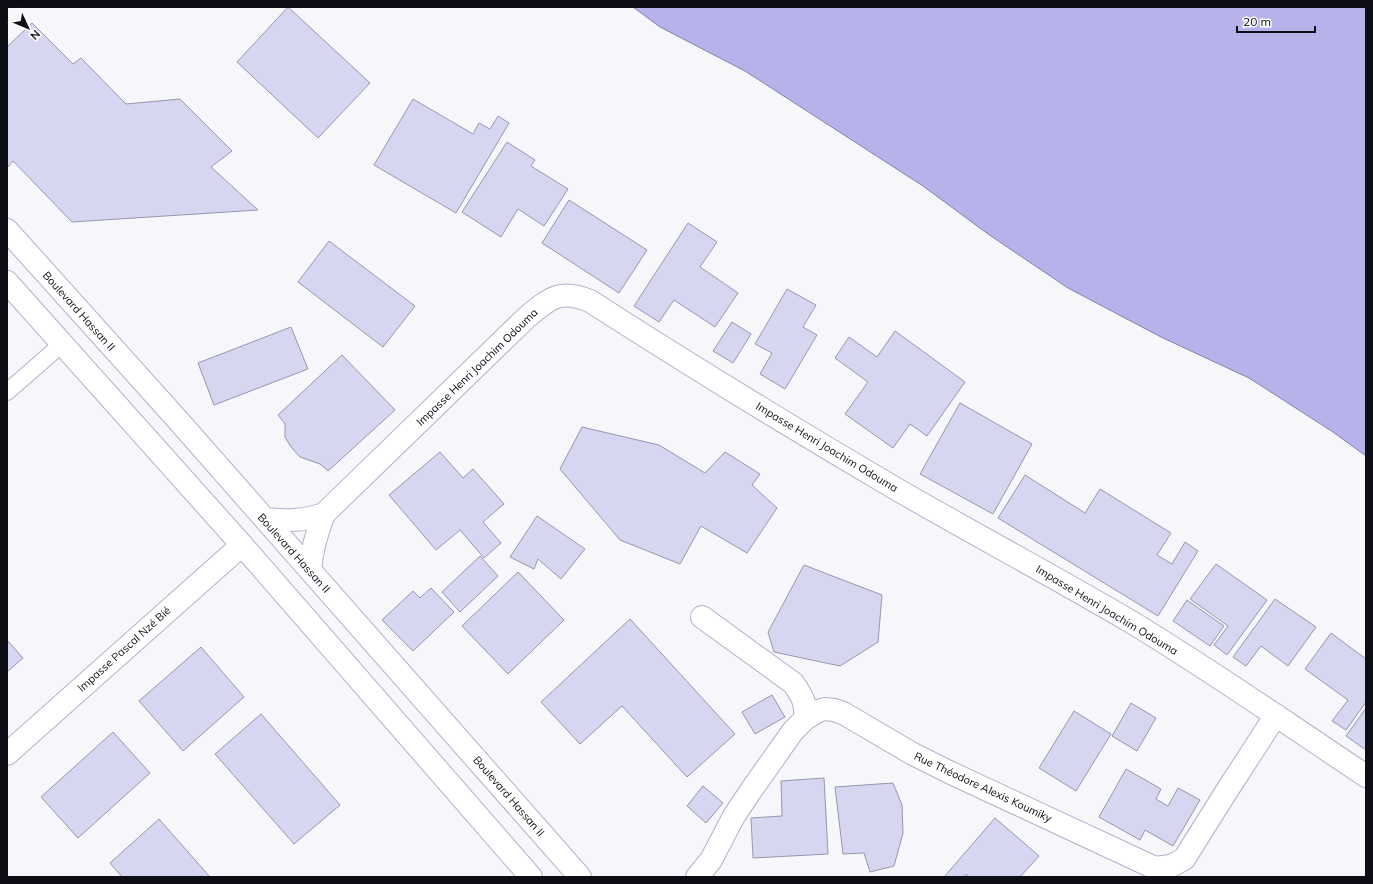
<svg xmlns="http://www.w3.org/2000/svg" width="1373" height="884" viewBox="0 0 1373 884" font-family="Mulish,sans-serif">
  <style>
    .water { fill: #b6b3ea; stroke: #8381aa }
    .building { fill: #d7d6f0; stroke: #9696ad }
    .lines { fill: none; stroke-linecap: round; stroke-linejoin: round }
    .lane-casing { stroke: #b2b1ca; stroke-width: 18 }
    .street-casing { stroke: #b2b1ca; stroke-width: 24 }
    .primary-casing { stroke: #b2b1ca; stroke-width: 24 }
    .lane { stroke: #fff; stroke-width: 16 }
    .street { stroke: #fff; stroke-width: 22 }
    .primary { stroke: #fff; stroke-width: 22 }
    .labels { text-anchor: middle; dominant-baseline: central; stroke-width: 3; stroke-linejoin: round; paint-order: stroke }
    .street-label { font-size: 11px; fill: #0d0d15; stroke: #fff }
  </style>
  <rect width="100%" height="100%" fill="#f6f6fb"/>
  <path class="water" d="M633 7H1366V456L1333 432 1249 378 1161 337 1068 288 988 234 923 186 745 71 660 27Z"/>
  <path class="building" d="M288 7 370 83 318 138 237 62Z
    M32 23 73 64 81 58 126 104 180 99 232 151 211 167 258 210 72 222 13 161 7 168V47Z
    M413 99 473 134 479 123 490 129 498 116 509 123 456 213 374 165Z
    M507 142 535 160 531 166 568 189 544 226 518 209 501 237 462 212Z
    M569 200 647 250 619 293 542 243Z
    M688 223 717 242 700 267 738 293 715 327 674 300 659 322 634 306Z
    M329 241 415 306 383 347 298 282Z
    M787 289 816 305 803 327 817 335 785 389 760 374 772 353 755 344Z
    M732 322 751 334 733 363 713 351Z
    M291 327 308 369 214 405 198 363Z
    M895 331 965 382 927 436 910 424 893 448 845 414 868 382 835 358 849 337 877 357Z
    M342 355 395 410 328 471 320 464 300 457 291 447 285 437V424L278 415Z
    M960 403 1032 444 993 514 920 474Z
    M582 427 659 445 705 473 725 452 760 474 752 485 777 508 747 553 701 526 680 564 620 540 560 469Z
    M440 452 463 478 473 469 504 504 483 522 501 543 484 558 460 530 436 550 389 495Z
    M1025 475 1085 513 1100 489 1171 533 1157 555 1172 564 1185 542 1198 551 1158 616 998 518Z
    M537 516 585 549 561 579 538 559 534 569 510 557Z
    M480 556 498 576 460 612 442 592Z
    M1216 564 1267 600 1227 655 1214 645 1228 626 1190 599Z
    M804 565 882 595 878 642 840 666 774 652 768 632Z
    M518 572 564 620 508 674 462 626Z
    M431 588 454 612 413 651 382 620 413 591 420 598Z
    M1275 599 1316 627 1288 666 1261 646 1246 666 1233 657Z
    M1187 600 1224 626 1210 646 1173 621Z
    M630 619 735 734 687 777 622 706 580 744 541 702Z
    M1331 633 1366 659V702L1346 730 1332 721 1348 700 1305 669Z
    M7 640 23 658 7 672Z
    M201 647 244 697 183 751 139 701Z
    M772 695 785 717 755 734 742 712Z
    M1131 703 1156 718 1137 751 1112 736Z
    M1366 708V750L1346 736Z
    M1074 711 1111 734 1076 791 1039 768Z
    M261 714 340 805 294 844 215 754Z
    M113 732 150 773 78 838 41 797Z
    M1126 769 1161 789 1156 799 1168 806 1178 788 1200 800 1173 846 1145 830 1140 840 1099 817Z
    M824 778 828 854 753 858 751 818 782 816 781 781Z
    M893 783 902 805 903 833 894 866 870 872 864 853 843 854 835 787Z
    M703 786 723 803 706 823 687 806Z
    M995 818 1039 856 1020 877H969L966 874 964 877H944Z
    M159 819 210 877H122L110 863Z"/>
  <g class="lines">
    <defs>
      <path id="lane" d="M7 392 62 344"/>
      <path id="street" d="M324 514 526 318C549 299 559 288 590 301 691 366 794 429 898 490 976 535 1055 577 1133 623 1212 671 1288 724 1366 776
        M702 617 793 683C803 698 806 701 805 719
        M7 754 242 545
        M697 877 711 860 734 816 752 789 793 731 805 719 818 711 825 709 834 710 843 713 913 754 949 772 1155 868 1171 866 1184 859 1228 789 1276 715"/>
      <path id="primary" d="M7 230 176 418 580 877
        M7 282 242 545 531 877
        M265 519C286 521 304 521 324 514
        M310 570C312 549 316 534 324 514"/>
    </defs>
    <use href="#lane" class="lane-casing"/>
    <use href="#street" class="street-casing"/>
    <use href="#primary" class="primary-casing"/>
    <use href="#lane" class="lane"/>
    <use href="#street" class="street"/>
    <use href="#primary" class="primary"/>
  </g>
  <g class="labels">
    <g class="street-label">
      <text transform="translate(79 311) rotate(48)">Boulevard Hassan II</text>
      <text transform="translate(477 367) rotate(-44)">Impasse Henri Joachim Odouma</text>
      <text transform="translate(827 447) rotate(31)">Impasse Henri Joachim Odouma</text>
      <text transform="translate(294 553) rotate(48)">Boulevard Hassan II</text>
      <text transform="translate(1107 610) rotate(31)">Impasse Henri Joachim Odouma</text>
      <text transform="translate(124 649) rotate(-42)">Impasse Pascal Nzé Bié</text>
      <text transform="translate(983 787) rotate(25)">Rue Théodore Alexis Koumiky</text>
      <text transform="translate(509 796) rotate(49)">Boulevard Hassan II</text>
    </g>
  </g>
  <rect width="1373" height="884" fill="none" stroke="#0d0d15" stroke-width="16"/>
  <g transform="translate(28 28) rotate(134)" stroke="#ffffff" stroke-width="3" paint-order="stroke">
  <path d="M0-3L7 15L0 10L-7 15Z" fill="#0d0d15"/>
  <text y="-6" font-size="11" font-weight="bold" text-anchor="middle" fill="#0d0d15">N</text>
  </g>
  <path d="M1237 26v6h78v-6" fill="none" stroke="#0d0d15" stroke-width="2"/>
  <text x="1243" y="26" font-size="12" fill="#0d0d15" stroke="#ffffff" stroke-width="3" paint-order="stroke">20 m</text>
</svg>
